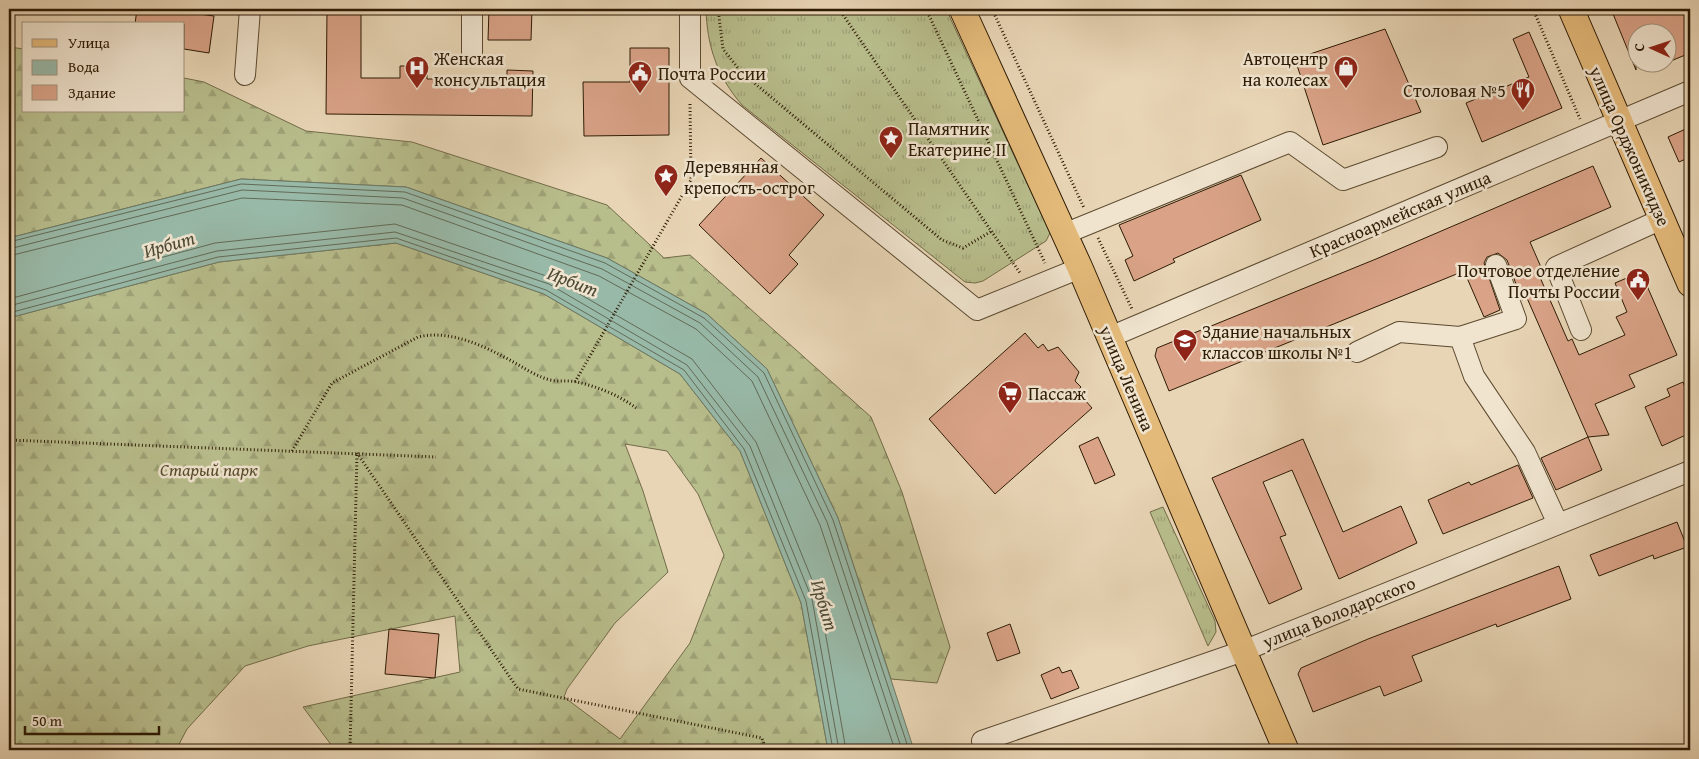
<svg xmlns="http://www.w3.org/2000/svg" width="1699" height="759" viewBox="0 0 1699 759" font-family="'Gentium Book Plus',serif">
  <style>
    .grass { fill: url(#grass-tufts); stroke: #726c48 }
    .forest { fill: url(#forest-firs); stroke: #726c48; fill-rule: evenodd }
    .water { fill: #98b9a8; stroke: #6d7a66 }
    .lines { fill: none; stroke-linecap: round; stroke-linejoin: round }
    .shore { stroke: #626a56; stroke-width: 1 }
    .building { fill: #daa388; stroke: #2d1b04 }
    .minor-casing { stroke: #5c4a30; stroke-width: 22 }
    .major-casing { stroke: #2d1b04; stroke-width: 27 }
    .path { stroke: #2d1b04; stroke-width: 3; stroke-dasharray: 1 2.5; stroke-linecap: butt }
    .minor { stroke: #f0e4cf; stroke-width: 20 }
    .major { stroke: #e4ba7a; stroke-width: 25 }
    .labels { text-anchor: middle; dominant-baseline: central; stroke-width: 5; stroke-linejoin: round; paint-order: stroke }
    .poi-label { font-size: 18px; fill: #2d1b04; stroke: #f0e4cf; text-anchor: start }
    .street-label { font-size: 18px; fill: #2d1b04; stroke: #f0e4cf }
    .park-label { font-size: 18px; font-style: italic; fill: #574c2d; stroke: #f0e4cf }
    .water-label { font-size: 19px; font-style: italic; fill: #4d4a35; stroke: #f0e4cf }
  </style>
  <defs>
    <pattern id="grass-tufts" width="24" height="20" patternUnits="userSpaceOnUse" patternTransform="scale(1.25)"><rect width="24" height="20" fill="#b8bd8c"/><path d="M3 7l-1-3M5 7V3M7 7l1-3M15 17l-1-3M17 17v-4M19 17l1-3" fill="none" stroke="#9ea277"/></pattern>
    <pattern id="forest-firs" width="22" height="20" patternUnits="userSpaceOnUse" patternTransform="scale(1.25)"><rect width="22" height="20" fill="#b8bd8c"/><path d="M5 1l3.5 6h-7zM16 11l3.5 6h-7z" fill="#9ea277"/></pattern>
  </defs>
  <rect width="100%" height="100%" fill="#e8d5b5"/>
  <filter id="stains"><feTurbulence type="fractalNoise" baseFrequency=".004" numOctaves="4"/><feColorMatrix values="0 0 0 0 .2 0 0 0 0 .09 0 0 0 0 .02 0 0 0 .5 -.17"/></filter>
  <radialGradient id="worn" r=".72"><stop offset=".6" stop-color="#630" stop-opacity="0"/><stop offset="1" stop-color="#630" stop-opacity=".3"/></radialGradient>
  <path class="grass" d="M706 9H946L1050 233 1046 241 983 281 975 283 965 282 742 105C717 76 707 46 706 9Z
    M1163 507 1215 621 1216 632 1208 646 1150 512Z"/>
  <path class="forest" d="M9 47 24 49V111H184V78L204 82 306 131 412 142 607 205 664 258 690 255 871 417 902 492 950 647 937 683 891 679 838 518 767 369 707 314 607 258 406 187 241 179 9 238Z
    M396 243 544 294 680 374 740 451 801 603 828 750H335L303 707 460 672 455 616 308 646 245 666 187 729 176 750H9V318L219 262ZM625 444 667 451 698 494 724 555 690 643 620 739 564 697 567 689 615 623 668 572 643 491Z"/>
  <path class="water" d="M241 179 406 187 607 258 707 314 767 369 838 518 914 750H828L801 603 740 451 680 374 544 294 396 243 219 262 9 318V238Z"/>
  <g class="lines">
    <path class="shore" d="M9 242 241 184 405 192 605 263 704 318 764 373 833 520 909 750
      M9 249 242 190 403 198 602 269 700 323 758 377 827 522 902 750
      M9 256 242 198 402 205 599 276 696 329 752 381 820 525 895 750
      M9 299 215 243 395 224 552 278 692 359 756 442 819 597 846 750
      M9 306 217 251 395 232 549 284 687 365 750 446 812 599 839 750
      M9 313 218 257 396 238 546 290 684 370 744 449 806 601 833 750"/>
  </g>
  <path class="building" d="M137 9H162L214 16 209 53 184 49V24H135Z
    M327 9H361V78H400V66H427V79H507V70L533 71 532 116 326 114Z
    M489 9H532L531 40H488Z
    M1611 9H1690V53L1666 63V32H1636V70Z
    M1385 29 1421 112 1323 145 1295 59Z
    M1529 32 1562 108 1482 142 1466 103 1529 77 1513 39Z
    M630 48H669V135L584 136 583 82H630Z
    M1690 127V157L1679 162 1668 137Z
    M761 158 824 215 789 255 798 264 770 294 699 225Z
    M1593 166 1611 207 1530 242 1544 274 1539 275 1568 341 1572 339 1579 355 1625 335 1616 317 1627 312 1615 283 1641 272 1677 355 1629 375 1635 387 1595 404 1609 435 1588 437 1527 298 1522 300 1507 260 1498 253 1487 257 1484 263 1500 310 1484 317 1464 271 1169 391 1155 356 1157 348 1376 259Z
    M1241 175 1261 220 1173 259 1175 262 1134 281 1125 260 1133 256 1119 225Z
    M1025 333 1038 348 1043 344 1048 351 1058 347 1079 372 1075 381 1081 387 1077 391 1092 408 995 494 929 419Z
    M1683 382 1686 390 1690 388V433L1662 446 1645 407 1670 396 1667 389Z
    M1098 437 1115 475 1095 484 1079 446Z
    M1588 437 1602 470 1556 490 1541 458Z
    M1303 439 1343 532 1401 506 1417 543 1339 579 1292 470 1263 482 1286 535 1280 537 1302 589 1269 604 1212 478Z
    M1518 465 1533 498 1443 534 1428 500 1469 482 1471 485Z
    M1677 522 1687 547 1654 559 1653 555 1599 576 1590 555Z
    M1559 566 1571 599 1497 627 1496 624 1412 656 1422 681 1384 696 1380 686 1313 712 1298 674 1301 668 1368 639Z
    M1010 624 1020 653 997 661 987 633Z
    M389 629 439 634 435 678 385 674Z
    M1059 667 1062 673 1071 670 1079 688 1051 699 1041 675Z"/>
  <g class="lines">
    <defs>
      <path id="minor" d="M472 9V56
        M690 9V78L977 310 1080 268
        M245 75 250 9
        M1064 234 1290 142 1343 180 1437 147
        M1496 265 1516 319 1460 337 1474 376 1525 452 1558 524
        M1581 330 1556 267 1662 219
        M1110 337 1690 91
        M1357 352 1399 332 1460 337
        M982 741 1243 651 1690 471"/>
      <path id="major" d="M962 9 1080 268 1286 750
        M1571 9 1690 284"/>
    </defs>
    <use href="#minor" class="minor-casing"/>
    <use href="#major" class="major-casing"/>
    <path class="path" d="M718 9 723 49 741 72 942 240 963 248 992 231
      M839 9 1020 273
      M926 9 1045 263
      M992 9 1084 208
      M1533 9 1580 119
      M1098 238 1132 309
      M575 382 691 180 690 103
      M9 440 436 457
      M292 451 332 383 418 337C446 330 478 343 502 356 519 364 532 375 550 380 559 382 568 380 577 382 598 387 619 395 636 408
      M357 453 518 689 762 738 766 750
      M350 750 357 453"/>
    <use href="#minor" class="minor"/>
    <use href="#major" class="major"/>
  </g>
  <defs>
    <symbol id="hospital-pin" viewBox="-11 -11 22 30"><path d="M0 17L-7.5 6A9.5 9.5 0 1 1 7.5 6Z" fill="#8f2418" stroke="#f0e4cf"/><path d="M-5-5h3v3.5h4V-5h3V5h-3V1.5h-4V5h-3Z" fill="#fff"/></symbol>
    <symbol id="shop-pin" viewBox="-11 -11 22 30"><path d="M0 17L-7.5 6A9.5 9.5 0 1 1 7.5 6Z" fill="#8f2418" stroke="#f0e4cf"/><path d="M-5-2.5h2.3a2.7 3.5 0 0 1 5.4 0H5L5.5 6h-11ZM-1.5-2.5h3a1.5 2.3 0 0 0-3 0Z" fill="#fff"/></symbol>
    <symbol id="civic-pin" viewBox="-11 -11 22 30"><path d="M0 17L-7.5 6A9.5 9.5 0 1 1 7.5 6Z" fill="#8f2418" stroke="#f0e4cf"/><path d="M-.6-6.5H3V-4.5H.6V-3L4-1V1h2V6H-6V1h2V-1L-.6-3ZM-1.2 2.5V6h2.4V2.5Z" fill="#fff"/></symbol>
    <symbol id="restaurant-pin" viewBox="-11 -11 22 30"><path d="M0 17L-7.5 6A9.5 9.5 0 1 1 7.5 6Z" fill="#8f2418" stroke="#f0e4cf"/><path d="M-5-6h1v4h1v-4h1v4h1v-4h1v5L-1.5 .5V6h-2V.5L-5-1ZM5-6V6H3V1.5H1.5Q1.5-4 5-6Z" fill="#fff"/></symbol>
    <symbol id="sight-pin" viewBox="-11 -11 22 30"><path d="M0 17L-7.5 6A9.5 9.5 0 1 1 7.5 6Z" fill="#8f2418" stroke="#f0e4cf"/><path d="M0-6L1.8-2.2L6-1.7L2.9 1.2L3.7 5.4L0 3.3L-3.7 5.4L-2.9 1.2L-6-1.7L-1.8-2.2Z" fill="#fff"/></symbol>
    <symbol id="school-pin" viewBox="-11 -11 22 30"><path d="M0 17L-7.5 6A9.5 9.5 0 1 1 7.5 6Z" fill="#8f2418" stroke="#f0e4cf"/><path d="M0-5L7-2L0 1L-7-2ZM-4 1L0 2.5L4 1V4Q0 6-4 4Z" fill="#fff"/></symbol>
    <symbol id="supermarket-pin" viewBox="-11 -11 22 30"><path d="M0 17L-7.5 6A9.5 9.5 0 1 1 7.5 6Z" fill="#8f2418" stroke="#f0e4cf"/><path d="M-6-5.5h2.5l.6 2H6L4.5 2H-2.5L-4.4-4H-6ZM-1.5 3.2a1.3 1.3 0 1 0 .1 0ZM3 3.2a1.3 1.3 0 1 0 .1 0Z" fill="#fff"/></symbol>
  </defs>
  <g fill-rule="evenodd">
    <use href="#hospital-pin" x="403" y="54" width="28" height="38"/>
    <use href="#shop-pin" x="1332" y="54" width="28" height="38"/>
    <use href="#civic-pin" x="626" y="59" width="28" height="38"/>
    <use href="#restaurant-pin" x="1509" y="76" width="28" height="38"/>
    <use href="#sight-pin" x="877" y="124" width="28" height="38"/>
    <use href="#sight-pin" x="652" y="162" width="28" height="38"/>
    <use href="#civic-pin" x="1624" y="266" width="28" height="38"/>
    <use href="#school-pin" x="1171" y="327" width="28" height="38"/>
    <use href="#supermarket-pin" x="996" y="379" width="28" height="38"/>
  </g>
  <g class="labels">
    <g class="poi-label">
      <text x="434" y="58">Женская<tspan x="434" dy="21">консультация</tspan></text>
      <text x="1328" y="58" text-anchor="end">Автоцентр<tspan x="1328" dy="21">на колесах</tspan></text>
      <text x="658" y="73">Почта России</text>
      <text x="1506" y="90" text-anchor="end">Столовая №5</text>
      <text x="908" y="128">Памятник<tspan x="908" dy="21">Екатерине II</tspan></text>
      <text x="684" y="166">Деревянная<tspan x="684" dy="21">крепость-острог</tspan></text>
      <text x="1620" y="270" text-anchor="end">Почтовое отделение<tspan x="1620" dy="21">Почты России</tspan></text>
      <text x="1202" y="331">Здание начальных<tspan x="1202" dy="21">классов школы №1</tspan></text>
      <text x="1028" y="393">Пассаж</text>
    </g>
    <g class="street-label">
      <text transform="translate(1630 146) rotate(66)">улица Орджоникидзе</text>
      <text transform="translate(1400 214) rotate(-23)">Красноармейская улица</text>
      <text transform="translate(1127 378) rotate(67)">улица Ленина</text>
      <text transform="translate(1339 612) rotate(-22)">улица Володарского</text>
    </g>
    <g class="park-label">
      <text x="209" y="469">Старый парк</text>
    </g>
    <g class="water-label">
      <text transform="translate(169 244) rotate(-16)">Ирбит</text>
      <text transform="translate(573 281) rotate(21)">Ирбит</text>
      <text transform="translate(825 605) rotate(73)">Ирбит</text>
    </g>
  </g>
  <rect width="1699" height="759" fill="none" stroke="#e8d5b5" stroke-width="30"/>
  <rect x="10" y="10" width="1679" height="739" fill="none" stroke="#2d1b04" stroke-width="2.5"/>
  <rect x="15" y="15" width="1669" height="729" fill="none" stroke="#2d1b04"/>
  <rect x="22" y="22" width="162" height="90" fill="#f0e4cf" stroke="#a2947e"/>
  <rect x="32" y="39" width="25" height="8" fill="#e4ba7a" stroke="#a2947e"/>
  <text x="68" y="48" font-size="15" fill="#2d1b04">Улица</text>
  <rect x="32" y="60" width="25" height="15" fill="#98b9a8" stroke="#a2947e"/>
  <text x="68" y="72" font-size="15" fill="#2d1b04">Вода</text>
  <rect x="32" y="85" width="25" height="15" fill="#daa388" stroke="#a2947e"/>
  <text x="68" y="98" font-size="15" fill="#2d1b04">Здание</text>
  <g transform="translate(1652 48) rotate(273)"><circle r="24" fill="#f0e4cf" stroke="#a2947e"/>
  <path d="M0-4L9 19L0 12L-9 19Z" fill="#8f2418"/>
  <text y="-8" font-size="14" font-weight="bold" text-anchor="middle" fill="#2d1b04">С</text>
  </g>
  <path d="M25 726v8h134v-8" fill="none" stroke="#2d1b04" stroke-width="2.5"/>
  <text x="32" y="726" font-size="15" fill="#2d1b04" stroke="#f0e4cf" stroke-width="4" paint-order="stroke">50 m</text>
  <rect width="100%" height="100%" filter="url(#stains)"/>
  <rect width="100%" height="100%" fill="url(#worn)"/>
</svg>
